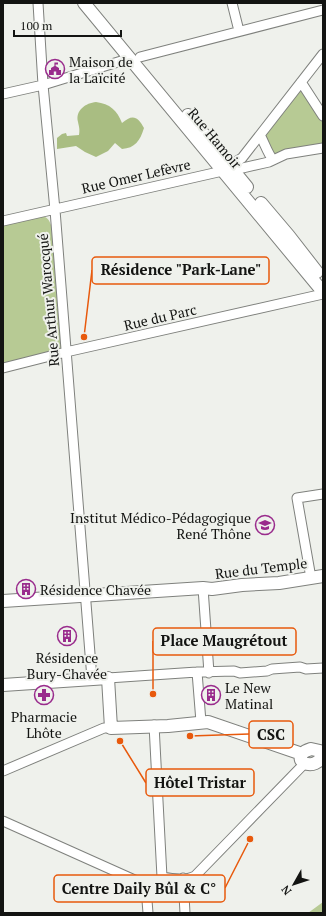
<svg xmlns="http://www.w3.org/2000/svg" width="326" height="916" viewBox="0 0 326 916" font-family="'PT Serif',serif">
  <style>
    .green { fill: #b7ca94 }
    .forest { fill: #a9bd82 }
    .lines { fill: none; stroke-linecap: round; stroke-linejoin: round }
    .street-casing { stroke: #7f817d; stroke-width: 11 }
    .secondary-casing { stroke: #7f817d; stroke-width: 14 }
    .street { stroke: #fff; stroke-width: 9 }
    .secondary { stroke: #fff; stroke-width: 12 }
    .labels { text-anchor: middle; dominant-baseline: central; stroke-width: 4; stroke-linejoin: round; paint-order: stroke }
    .poi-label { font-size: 14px; fill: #131412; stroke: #eff1ec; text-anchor: start }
    .street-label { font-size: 14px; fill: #131412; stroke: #eff1ec }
    .leader { fill: none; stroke: #e8590c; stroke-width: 1.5 }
    .callout-dot { fill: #e8590c; stroke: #eff1ec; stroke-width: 1.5 }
    .callout { fill: #eff1ec; stroke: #e8590c; stroke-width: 1.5 }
    .callout-label { font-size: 15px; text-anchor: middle; font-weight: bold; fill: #131412 }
  </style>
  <rect width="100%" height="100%" fill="#eff1ec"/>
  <path class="green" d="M303 91 323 120V144L272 154 263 138 299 92Z
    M40 216C46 216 49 219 51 225L62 346 60 349 3 365V225Z
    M323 902V913H308Z"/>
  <path class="forest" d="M96 102C110 104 117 110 122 123 132 114 138 116 144 128 140 141 135 148 122 149L115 143 108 151 96 157 85 152 76 146 57 149V138L62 134 66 133 67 136 79 135C80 129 79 127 78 122 75 110 86 103 96 102Z"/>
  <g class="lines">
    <defs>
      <path id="street" d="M38 3 43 85 55 210 92 679
        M232 3 239 31
        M140 57 323 10
        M301 82 323 116
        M3 94 43 85 131 58
        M260 135C265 144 267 152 273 160
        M230 170H234L269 162 286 154 323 148
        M3 221 227 170 230 165 242 158 323 54
        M3 368 66 352 323 294
        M311 578 297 498 323 494
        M203 588 209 673
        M197 672 201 722
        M108 678 197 672 234 671 240 673 267 671 272 669 300 667 306 669 323 668
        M154 725 162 877
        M3 771 104 728H111
        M3 821 137 881 146 888
        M162 877C172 879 186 881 195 876L304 764
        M183 878 185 913
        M148 913 146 888 152 886 162 877"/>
      <path id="secondary" d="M84 3 323 292
        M188 115 247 187
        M261 203 289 236 317 272
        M3 601 203 588 212 589 242 585 279 583 323 576
        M3 685 108 678 111 728 168 726 208 722 302 754
        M311 749 320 751 322 755C320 763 312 766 304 763L301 760C299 754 305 751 311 749Z"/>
    </defs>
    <use href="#street" class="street-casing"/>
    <use href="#secondary" class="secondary-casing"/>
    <use href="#street" class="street"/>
    <use href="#secondary" class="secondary"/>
  </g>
  <defs>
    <symbol id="civic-ring" viewBox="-11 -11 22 22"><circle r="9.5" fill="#eff1ec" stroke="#992b8c" stroke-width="1.5"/><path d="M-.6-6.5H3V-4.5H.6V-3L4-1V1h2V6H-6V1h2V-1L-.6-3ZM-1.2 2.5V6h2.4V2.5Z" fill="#992b8c"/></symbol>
    <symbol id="school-ring" viewBox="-11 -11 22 22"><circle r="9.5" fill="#eff1ec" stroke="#992b8c" stroke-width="1.5"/><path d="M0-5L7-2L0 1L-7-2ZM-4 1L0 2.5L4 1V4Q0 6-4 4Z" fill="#992b8c"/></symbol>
    <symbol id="building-ring" viewBox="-11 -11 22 22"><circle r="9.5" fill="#eff1ec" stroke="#992b8c" stroke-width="1.5"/><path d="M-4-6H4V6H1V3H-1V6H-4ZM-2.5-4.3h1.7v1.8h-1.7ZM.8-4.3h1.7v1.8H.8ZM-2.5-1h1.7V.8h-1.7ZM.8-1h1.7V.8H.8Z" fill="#992b8c"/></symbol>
    <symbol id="pharmacy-ring" viewBox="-11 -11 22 22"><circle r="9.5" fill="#eff1ec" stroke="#992b8c" stroke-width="1.5"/><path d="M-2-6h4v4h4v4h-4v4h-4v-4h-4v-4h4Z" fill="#992b8c"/></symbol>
  </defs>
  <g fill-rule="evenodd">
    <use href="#civic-ring" x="44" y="58" width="22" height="22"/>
    <use href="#school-ring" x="254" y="514" width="22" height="22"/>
    <use href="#building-ring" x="15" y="578" width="22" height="22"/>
    <use href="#building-ring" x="56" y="625" width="22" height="22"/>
    <use href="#pharmacy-ring" x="33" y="684" width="22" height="22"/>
    <use href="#building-ring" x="200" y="684" width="22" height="22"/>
  </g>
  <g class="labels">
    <g class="poi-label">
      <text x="69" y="61">Maison de<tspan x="69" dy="16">la Laïcité</tspan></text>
      <text x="251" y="517" text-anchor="end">Institut Médico-Pédagogique<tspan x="251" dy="16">René Thône</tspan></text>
      <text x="40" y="589">Résidence Chavée</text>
      <text x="67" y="657" text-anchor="middle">Résidence<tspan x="67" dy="16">Bury-Chavée</tspan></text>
      <text x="225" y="687">Le New<tspan x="225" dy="16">Matinal</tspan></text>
      <text x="44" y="716" text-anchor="middle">Pharmacie<tspan x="44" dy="16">Lhôte</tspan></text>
    </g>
    <g class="street-label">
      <text transform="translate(215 138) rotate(50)">Rue Hamoir</text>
      <text transform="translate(136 176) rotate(-13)">Rue Omer Lefèvre</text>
      <text transform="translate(48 300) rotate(-95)">Rue Arthur Warocqué</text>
      <text transform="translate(160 317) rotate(-13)">Rue du Parc</text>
      <text transform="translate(261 568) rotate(-7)">Rue du Temple</text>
    </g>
  </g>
  <path class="leader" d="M84 337L92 270M153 694L153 641M190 736L249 734M120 741L146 783M250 839L225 888"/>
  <g class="callout-dot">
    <circle cx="84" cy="337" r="4"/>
    <circle cx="153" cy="694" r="4"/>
    <circle cx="190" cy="736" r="4"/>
    <circle cx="120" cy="741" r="4"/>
    <circle cx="250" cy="839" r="4"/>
  </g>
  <g class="callout">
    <rect x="92" y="257" width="177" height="27" rx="4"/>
    <rect x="153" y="628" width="143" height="27" rx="4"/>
    <rect x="249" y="721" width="44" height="27" rx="4"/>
    <rect x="146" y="769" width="108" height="27" rx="4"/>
    <rect x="54" y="875" width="171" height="27" rx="4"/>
  </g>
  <g class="callout-label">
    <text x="181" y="275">Résidence "Park-Lane"</text>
    <text x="224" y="646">Place Maugrétout</text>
    <text x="271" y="740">CSC</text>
    <text x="200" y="788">Hôtel Tristar</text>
    <text x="139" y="894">Centre Daily Bûl &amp; C°</text>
  </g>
  <rect width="326" height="916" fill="none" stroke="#131412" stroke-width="8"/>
  <g transform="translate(294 884) rotate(231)" stroke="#eff1ec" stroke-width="3" paint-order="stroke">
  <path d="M0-3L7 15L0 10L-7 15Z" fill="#131412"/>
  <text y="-6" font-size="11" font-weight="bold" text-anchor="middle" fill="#131412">N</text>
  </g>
  <path d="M14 30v6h107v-6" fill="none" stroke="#131412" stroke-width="2"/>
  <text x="20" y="30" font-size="12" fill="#131412" stroke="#eff1ec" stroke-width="3" paint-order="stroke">100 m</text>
</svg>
